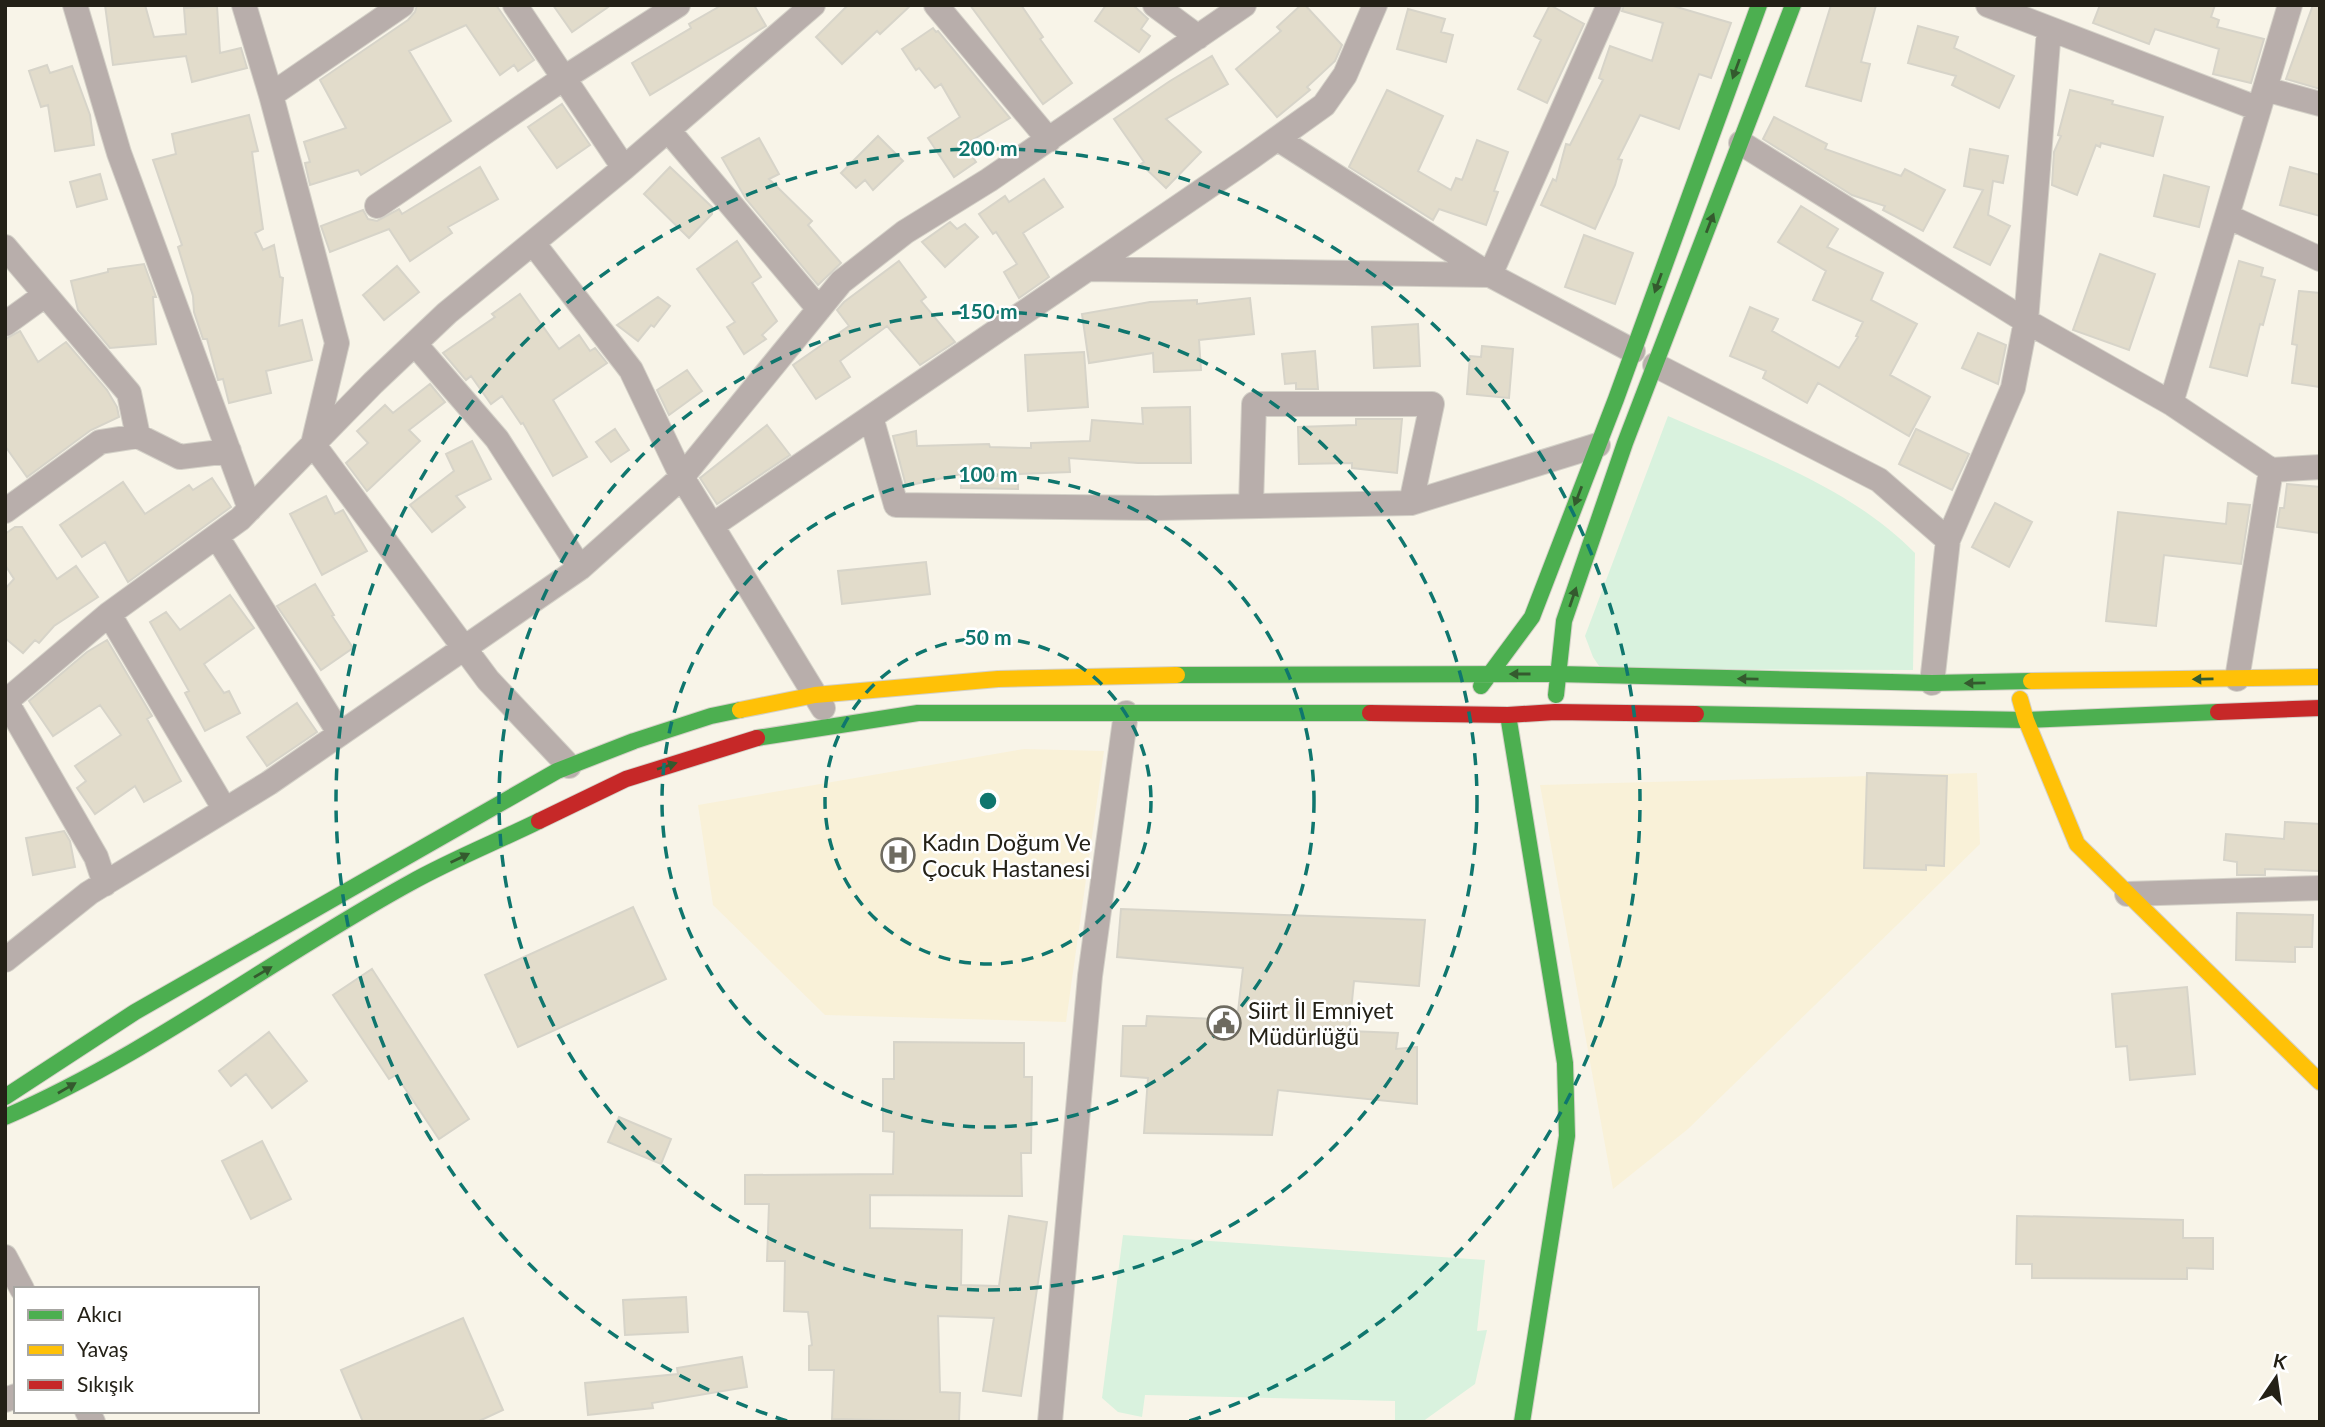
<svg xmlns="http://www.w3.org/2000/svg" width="2325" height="1427" viewBox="0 0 2325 1427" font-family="Lato,sans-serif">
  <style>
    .built { fill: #f9f1d8 }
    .green { fill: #d9f2de }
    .building { fill: #e2dccb; stroke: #d7d4c9; stroke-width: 2 }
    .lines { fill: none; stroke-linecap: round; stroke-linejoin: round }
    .street-casing { stroke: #d4d1c8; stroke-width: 26 }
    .fast-casing { stroke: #d4d1c8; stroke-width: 18 }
    .slow-casing { stroke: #d4d1c8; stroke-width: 18 }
    .jam-casing { stroke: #d4d1c8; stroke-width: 18 }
    .street { stroke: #b8aeab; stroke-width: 24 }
    .fast { stroke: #4caf50; stroke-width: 16 }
    .slow { stroke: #ffc107; stroke-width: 16 }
    .jam { stroke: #c62828; stroke-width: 16 }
    .oneway { fill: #345a2e }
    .ring { fill: none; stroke: #0f766e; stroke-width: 3.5; stroke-dasharray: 12 9 }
    .labels { text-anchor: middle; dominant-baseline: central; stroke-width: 5; stroke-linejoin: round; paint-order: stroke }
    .poi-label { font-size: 23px; fill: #242117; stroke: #fff; text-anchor: start }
    .centre { fill: #0f766e; stroke: #fff; stroke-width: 3.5 }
    .ring-label { font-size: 21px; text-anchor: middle; font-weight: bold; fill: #0f766e; stroke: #fff; stroke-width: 5; stroke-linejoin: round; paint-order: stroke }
  </style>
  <rect width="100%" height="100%" fill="#f8f4e8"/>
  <path class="built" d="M1024 749 1104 751 1066 1022 825 1015 713 905 698 805Z
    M1977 773 1980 844 1688 1129 1613 1189 1540 785Z"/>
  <path class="green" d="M1668 416C1754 454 1848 485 1915 553L1913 670 1601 669 1593 657 1585 636Z
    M1123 1235 1485 1260 1477 1331 1487 1330 1475 1384 1422 1422H1395V1401L1145 1395 1142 1417 1118 1412 1102 1398Z"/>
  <path class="building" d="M105 5H145L154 37 186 34 184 8 217 6 220 53 241 48 247 68 192 82 186 56 113 65Z
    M417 5H496L534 60 518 71 514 65 500 75 466 25 409 51 451 121 361 175 358 170 310 185 305 163 310 162 304 142 346 128 320 80 408 20 415 12Z
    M553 5H611L572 32Z
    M722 5H754L766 26 650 95 632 63 691 28 689 24Z
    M848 5H911L880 34 877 31 842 64 816 37Z
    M970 5H1021L1043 37 1040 39 1072 83 1043 104Z
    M1106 5H1133L1148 19 1141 29 1150 36 1139 52 1095 21Z
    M1301 5H1305L1342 45 1335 61 1307 87 1310 90 1277 117 1236 69 1281 31 1277 27Z
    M1550 5 1584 24 1547 103 1518 89 1541 40 1534 36Z
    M1624 5H1670L1731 23 1711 78 1699 74 1679 129 1640 115 1618 159 1622 160 1615 185 1595 229 1541 205 1553 179 1556 181 1566 144 1570 145 1603 80 1599 78 1610 46 1652 61 1663 23 1622 11Z
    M1831 5H1876L1861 62 1870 64 1861 101 1806 86Z
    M2100 5H2215L2211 17 2219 20 2217 27 2264 39 2251 83 2213 74 2219 49 2155 29 2149 44 2093 23Z
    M2313 5H2320V89L2286 79Z
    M1408 9 1445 19 1441 32 1453 35 1446 62 1397 49Z
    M1918 26 1958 37 1954 48 2014 76 1999 108 1952 85 1956 76 1908 63Z
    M933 28 936 32 938 31 1010 118 964 145 976 162 954 177 928 138 960 117 941 84 935 88 919 68 916 70 902 49Z
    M1212 56 1228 84 1166 119 1201 152 1166 188 1141 164 1144 162 1114 119 1170 81Z
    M47 65 50 73 72 66 90 115 94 145 55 151 48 105 41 107 29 71Z
    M1387 90 1443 116 1418 171 1451 190 1456 178 1462 180 1477 140 1508 152 1494 191 1498 192 1486 225 1439 209 1433 220 1349 167Z
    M2070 90 2113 101 2112 104 2163 117 2153 156 2101 143 2100 147 2096 145 2077 195 2052 185 2054 152 2061 136 2058 135Z
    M562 104 590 145 557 168 528 127Z
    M249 115 258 151 252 152 263 229 255 233 263 250 274 245 280 277 283 278 279 326 302 320 312 360 266 371 271 393 229 403 223 379 218 380 207 339H203L194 312 193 296 178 247 182 245 153 160 176 154 172 134Z
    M1774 117 1827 144 1825 149 1901 176 1905 169 1945 190 1923 231 1883 210 1885 206 1852 195 1763 139Z
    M878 136 903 161 873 190 865 180 856 188 841 173Z
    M759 138 779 174 769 179 812 221 808 225 841 263 818 285 746 199 722 158Z
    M1970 149 2008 156 2003 183 1993 181 1988 215 2010 226 1990 265 1954 247 1983 190 1964 186Z
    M480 167 498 199 448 227 452 233 410 261 389 229 330 252 321 226 363 210 368 219 377 221 399 209 402 214Z
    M670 167 712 207V214L689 238 644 194Z
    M2290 167 2320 175V216L2280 205Z
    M100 174 107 199 77 207 70 182Z
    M2164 175 2209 187 2199 227 2154 216Z
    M1044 179 1063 207 1023 233 1049 277 1019 298 1004 272 1017 264 996 232 993 234 979 214 1005 196 1009 202Z
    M1801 206 1838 229 1827 247 1883 273 1871 300 1917 324 1890 375 1930 397 1909 436 1818 383 1807 403 1763 378 1766 371 1730 356 1750 307 1778 319 1772 331 1839 368 1858 337 1856 336 1863 322 1813 300 1826 271 1778 242Z
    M950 222 957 229 965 224 978 237 945 267 922 242Z
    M1584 235 1633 253 1615 304 1565 287Z
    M737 241 761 277 752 283 777 321 762 335 766 339 744 354 727 327 735 322 697 269Z
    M2100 254 2155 274 2129 350 2073 330Z
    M899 261 926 297 921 301 955 342 920 365 887 326 840 361 850 377 816 399 793 365 849 326 837 310 844 302Z
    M2239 261 2263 268 2261 276 2275 280 2263 325 2260 324 2247 376 2210 367Z
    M144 264 156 297H153L156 344 110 348 78 310 71 281 108 272V269Z
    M397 266 419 292 384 320 363 295Z
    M2299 291 2320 293V387L2292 383 2297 345 2292 344Z
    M520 294 559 349 579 335 590 351 595 348 607 363 553 400 587 457 553 476 523 423 521 424 502 396 491 404 471 376 466 380 443 353 495 317 492 314Z
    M658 297 670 306 654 327 651 325 638 341 617 325Z
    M1250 298 1254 334 1199 340 1201 370 1154 372 1153 353 1089 363 1082 314 1150 302 1197 300V304Z
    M1418 324 1420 366 1374 368 1372 327Z
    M20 331 38 362 66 342 107 390 117 407 119 417 91 430 27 477 5 446V339Z
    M1978 333 2006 345 1998 384 1962 368Z
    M1482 346 1513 349 1509 398 1467 394 1470 356 1481 357Z
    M1315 351 1318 389H1296V383L1285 384 1282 354Z
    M1084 352 1088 407 1028 411 1025 355Z
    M687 370 702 391 669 415 657 390Z
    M430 384 445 402 409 430 420 441 367 491 346 463 368 443 357 431 385 405 393 413Z
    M1190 407 1191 463H1138L1069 458 1070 472 1018 474V489L961 488V474L906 486 893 436 916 431 917 446 989 444 990 447 1031 448V443L1090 441 1092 420 1143 424 1142 408Z
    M1356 419H1402L1397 473 1352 468V463L1299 464 1298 427 1356 425Z
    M767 425 790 455 717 504 700 478Z
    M615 429 629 450 611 462 596 442Z
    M1916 429 1969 454 1952 490 1899 464Z
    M472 441 491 479 456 496 465 507 432 532 410 505 454 471 446 454Z
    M212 478 231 507 128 582 105 542 82 557 60 525 123 482 145 514 189 485 193 490Z
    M2287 484 2320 487V533L2277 527 2280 508H2284Z
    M326 496 335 514 343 510 367 551 322 575 290 514Z
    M1995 503 2032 522 2009 567 1972 547Z
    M2228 503 2250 505 2241 564 2164 555 2156 626 2106 621 2118 512 2226 524Z
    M15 527H22L57 579 76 566 98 597 54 626 39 643 35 640 23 653 5 638V589L14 579 5 565V534Z
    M926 562 930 594 842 604 838 571Z
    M315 584 334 615 332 616 353 648 321 670 277 606Z
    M230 595 254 628 204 664 224 693 229 691 240 713 205 731 185 693 189 691 150 622 166 612 180 630Z
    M107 640 152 716 147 719 181 781 144 802 135 786 95 814 77 788 86 781 75 766 121 735 100 705 53 736 29 701 87 652Z
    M297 703 317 732 267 766 247 737Z
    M1867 773 1947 776 1944 866 1926 865V870L1864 868Z
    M2285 822 2320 824 2319 871 2265 869V875H2237V862L2224 860 2226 834 2284 839Z
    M64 831 70 841 75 867 33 875 26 838Z
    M633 907 666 979 518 1047 485 975Z
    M1121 909 1425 920 1419 986 1354 981 1349 1031 1398 1033 1396 1049 1417 1047V1104L1278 1090 1272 1135 1144 1133 1148 1078 1121 1076 1123 1026H1146L1147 1016 1237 1020 1243 968 1117 957Z
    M2237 913 2313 915 2312 947H2295V962L2236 960Z
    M372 969 469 1119 439 1139 396 1075 389 1079 333 995Z
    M2187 987 2195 1074 2130 1080 2127 1046 2116 1047 2112 994Z
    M269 1032 307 1081 272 1108 246 1074 231 1086 219 1071Z
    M894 1042 1024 1043V1077H1032L1031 1153H1021L1022 1196 870 1195V1228L962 1230 961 1285 999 1286 1009 1216 1047 1222 1021 1396 983 1391 994 1318 938 1316 940 1392 960 1393 959 1422 832 1419 834 1370H809V1346L812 1345 808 1312 784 1311 785 1261H767L769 1204H745V1175L893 1174 894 1132 883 1131V1079H894Z
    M619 1117 671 1139 661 1164 608 1142Z
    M262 1141 291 1199 251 1219 222 1161Z
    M2017 1216 2183 1220V1238H2213V1269L2187 1268V1279L2032 1278V1264H2016Z
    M686 1297 688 1332 625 1335 623 1300Z
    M463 1318 503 1410 477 1422H363L341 1370Z
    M742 1357 747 1387 652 1403 653 1408 588 1415 585 1383 678 1374 677 1368Z"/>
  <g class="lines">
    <defs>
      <path id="street" d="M75 5 119 153 250 509
        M244 5 271 95 337 343 313 444 488 680 569 766
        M515 5 624 168
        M936 5 1049 140
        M1155 5 1198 37
        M1988 5 2259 109
        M2265 89 2320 104
        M271 95 402 5
        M668 130 819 309
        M1278 139 1490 275 1633 351
        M1741 143 2026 321 2171 403 2271 470 2320 467
        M377 206 564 78 678 5
        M2227 216 2320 259
        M533 243 631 370 682 477 823 708
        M5 247 129 393 138 436
        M1088 269 1489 275
        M1490 275 1609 5
        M5 324 45 295
        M415 344 497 439 580 568
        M1655 365 1879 480 1948 540
        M2171 403 2290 5
        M871 417 896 505 1157 508 1411 503 1598 445
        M1251 506 1254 404H1432L1411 503
        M5 511 100 442 138 436 180 457 229 451
        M713 525 1250 158 1324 105 1345 75 1375 5
        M217 537 340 734
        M109 614 225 810
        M2237 679 2271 470
        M1932 683 1948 540 2013 388 2026 321 2049 29
        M6 701 96 857 105 884
        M5 702 109 614 240 519 373 383 447 313 624 168 813 5
        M2127 894 2320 888
        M5 960 89 893 269 783 580 568 682 477 841 282 905 232 989 180 1244 5
        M5 1257 22 1289
        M5 1400 16 1396
        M87 1411 93 1422
        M1050 1422 1090 976 1126 713"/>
      <path id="fast" d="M1177 675 1557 674 1932 683 2031 681
        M1481 686 1532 617 1616 399 1759 5
        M1556 695 1564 621 1625 443 1793 5
        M1696 714 2026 720 2218 712
        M1508 715 1565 1063 1567 1136 1522 1422
        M757 738 918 713H1370
        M5 1097 135 1012 557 771 634 741 711 716 740 710
        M5 1117C148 1055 273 958 410 883 451 860 496 842 539 821"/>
      <path id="slow" d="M2031 681 2320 677
        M2020 699 2026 720 2077 844 2320 1082
        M740 710 815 695 998 679 1177 675"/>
      <path id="jam" d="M2218 712 2320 708
        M1370 713 1508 715 1555 712 1696 714
        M539 821 626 779 757 738"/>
    </defs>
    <use href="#street" class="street-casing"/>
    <use href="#fast" class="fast-casing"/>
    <use href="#slow" class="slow-casing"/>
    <use href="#jam" class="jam-casing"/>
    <use href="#street" class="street"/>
    <use href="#fast" class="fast"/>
    <use href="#slow" class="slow"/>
    <use href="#jam" class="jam"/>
  </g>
  <defs><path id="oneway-solid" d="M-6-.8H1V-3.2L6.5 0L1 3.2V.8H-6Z" transform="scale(1.75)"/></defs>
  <g class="oneway">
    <use href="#oneway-solid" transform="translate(1736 69) rotate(110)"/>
    <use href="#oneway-solid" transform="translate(1710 223) rotate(-69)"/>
    <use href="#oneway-solid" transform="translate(1658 283) rotate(110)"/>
    <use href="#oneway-solid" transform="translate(1578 496) rotate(111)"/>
    <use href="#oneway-solid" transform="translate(1573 597) rotate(-71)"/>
    <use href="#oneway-solid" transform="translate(1520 674) rotate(-180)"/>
    <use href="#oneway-solid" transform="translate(1748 679) rotate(-179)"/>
    <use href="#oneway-solid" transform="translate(2203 679) rotate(179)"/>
    <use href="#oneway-solid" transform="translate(1975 683) rotate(179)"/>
    <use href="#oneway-solid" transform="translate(667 766) rotate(-18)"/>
    <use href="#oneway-solid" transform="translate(460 858) rotate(-26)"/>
    <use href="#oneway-solid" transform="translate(263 972) rotate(-31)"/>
    <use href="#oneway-solid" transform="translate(67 1088) rotate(-30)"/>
  </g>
  <g class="ring">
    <circle cx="988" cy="801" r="163"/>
    <circle cx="988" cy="801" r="326"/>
    <circle cx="988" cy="801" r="489"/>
    <path d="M787 1421A652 652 0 1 1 1189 1421"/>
  </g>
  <defs>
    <symbol id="hospital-ring" viewBox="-11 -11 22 22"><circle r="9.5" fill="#fff" stroke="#6e6b60" stroke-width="1.5"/><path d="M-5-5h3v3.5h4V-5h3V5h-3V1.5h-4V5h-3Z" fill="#6e6b60"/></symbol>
    <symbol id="civic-ring" viewBox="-11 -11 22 22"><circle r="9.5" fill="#fff" stroke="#6e6b60" stroke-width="1.5"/><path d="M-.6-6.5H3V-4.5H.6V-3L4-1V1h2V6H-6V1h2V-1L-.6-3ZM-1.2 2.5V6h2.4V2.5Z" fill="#6e6b60"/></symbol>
  </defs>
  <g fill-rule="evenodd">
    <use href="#hospital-ring" x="879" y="836" width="38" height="38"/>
    <use href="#civic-ring" x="1205" y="1004" width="38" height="38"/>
  </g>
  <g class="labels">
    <g class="poi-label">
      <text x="922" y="842">Kadın Doğum Ve<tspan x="922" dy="26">Çocuk Hastanesi</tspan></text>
      <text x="1248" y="1010">Siirt İl Emniyet<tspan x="1248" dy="26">Müdürlüğü</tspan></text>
    </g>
  </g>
  <circle cx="988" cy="801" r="10" class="centre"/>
  <g class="ring-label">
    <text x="988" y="156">200 m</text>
    <text x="988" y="319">150 m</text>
    <text x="988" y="482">100 m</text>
    <text x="988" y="645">50 m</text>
  </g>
  <rect width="2325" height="1427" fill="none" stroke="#242117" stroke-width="14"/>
  <rect x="14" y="1287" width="245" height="126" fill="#ffffff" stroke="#a7a6a2" stroke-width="2"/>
  <rect x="28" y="1310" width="35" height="10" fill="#4caf50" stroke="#a7a6a2" stroke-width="2"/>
  <text x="77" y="1322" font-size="21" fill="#242117">Akıcı</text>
  <rect x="28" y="1345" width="35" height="10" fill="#ffc107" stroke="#a7a6a2" stroke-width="2"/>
  <text x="77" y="1357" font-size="21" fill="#242117">Yavaş</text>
  <rect x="28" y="1380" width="35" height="10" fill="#c62828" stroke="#a7a6a2" stroke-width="2"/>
  <text x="77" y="1392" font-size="21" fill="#242117">Sıkışık</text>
  <g transform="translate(2276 1378) rotate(13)" stroke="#ffffff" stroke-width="5" paint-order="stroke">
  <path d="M0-5L12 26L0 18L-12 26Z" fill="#242117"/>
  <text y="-10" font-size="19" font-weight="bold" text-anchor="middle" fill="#242117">K</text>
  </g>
</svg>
